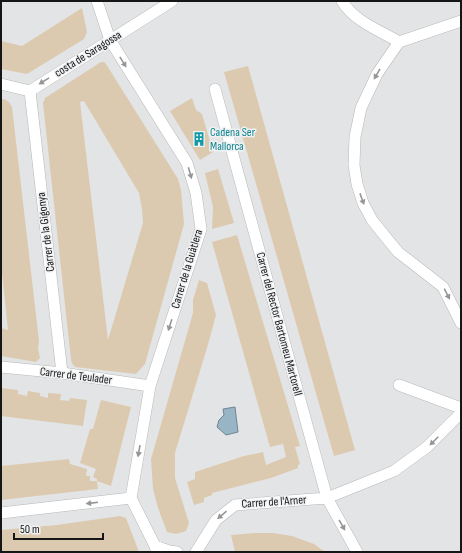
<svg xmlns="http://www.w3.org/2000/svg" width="462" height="553" viewBox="0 0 462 553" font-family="'Sofia Sans Condensed',sans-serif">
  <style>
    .water { fill: #97b5c5; stroke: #708591 }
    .building { fill: #dccab0; fill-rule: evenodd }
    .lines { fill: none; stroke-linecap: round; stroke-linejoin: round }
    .minor-casing { stroke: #b7b8b9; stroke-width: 12 }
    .minor { stroke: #fff; stroke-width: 11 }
    .oneway { fill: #969697 }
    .labels { text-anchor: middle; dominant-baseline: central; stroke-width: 3; stroke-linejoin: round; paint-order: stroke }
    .street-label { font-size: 12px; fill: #161617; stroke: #f0f1f2 }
    .culture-label { font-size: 12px; fill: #0d838f; stroke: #f0f1f2; text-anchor: start }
  </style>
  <rect width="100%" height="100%" fill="#e3e4e5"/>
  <path class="water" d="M235 407 238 432 226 435 217 427 219 420 224 415 223 409Z"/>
  <path class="building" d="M82 8 87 32 84 39 27 74 1 69V41L22 46Z
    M101 62H104L106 64 178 179 181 190 184 224 145 364 136 374 75 367 72 363 71 360 43 103 45 98ZM84 101 139 193 142 209 143 223 108 340 80 102Z
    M248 66 355 450 334 456 224 72Z
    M192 98 196 110 202 114 213 152 200 160 170 111Z
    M1 99H4L9 102 12 107 39 341 38 348 40 358 36 362 1 356V328L8 330 1 263Z
    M218 169 234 223 212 229 213 207 205 173Z
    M237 235 300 446 295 447 300 464 298 465V468L271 478 212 493V495L204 498V502L194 505 187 482 195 479V472L244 456 263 452 266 465 286 457 283 444 270 447 212 242Z
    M199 280 207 283 216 315 207 348 175 453V478L189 523 186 531 176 534 167 532 158 508 153 489 151 459 193 313V300Z
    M1 388 18 390V394L27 396 28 391 40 393V396L48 398V393L61 394 60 400 69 401 70 398 87 400 83 426 1 416Z
    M101 400 131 407 111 486 97 481V479L93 477 96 469 80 463 90 429H93Z
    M69 459 70 464 87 469 86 476H90V481H97L98 489 1 500V466Z
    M120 516 126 518 139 552H1V530L57 525Z
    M255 533H273L292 536 314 544 325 552H235L231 535Z"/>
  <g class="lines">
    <defs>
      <path id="minor" d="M97 1 110 40 187 163 196 193 201 229 150 386 131 498 155 546 157 552
        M342 1C355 22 379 30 399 42L461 21
        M399 42 377 74 361 108 355 137 354 165 357 184 363 203 372 220 384 235 398 252 443 287 461 323
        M1 84 30 91 172 1
        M215 89 327 498 357 552
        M30 91 62 373
        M1 367 62 373 150 386
        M399 385 461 408
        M1 513 131 498
        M155 546 169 551 177 552
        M196 552 216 520 235 505 327 498 394 471 427 447 461 413"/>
    </defs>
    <use href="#minor" class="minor-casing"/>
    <use href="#minor" class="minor"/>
  </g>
  <defs><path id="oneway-solid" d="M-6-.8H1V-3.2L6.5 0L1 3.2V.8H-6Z"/></defs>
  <g class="oneway">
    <use href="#oneway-solid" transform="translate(123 62) rotate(58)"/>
    <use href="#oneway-solid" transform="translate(377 74) rotate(120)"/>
    <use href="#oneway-solid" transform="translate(44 81) rotate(148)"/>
    <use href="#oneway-solid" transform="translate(190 173) rotate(74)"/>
    <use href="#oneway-solid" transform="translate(362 199) rotate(70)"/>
    <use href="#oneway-solid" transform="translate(447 294) rotate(63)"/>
    <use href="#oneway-solid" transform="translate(170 325) rotate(108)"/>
    <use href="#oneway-solid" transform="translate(434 441) rotate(135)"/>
    <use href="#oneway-solid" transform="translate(139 451) rotate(100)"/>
    <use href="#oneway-solid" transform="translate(92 503) rotate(173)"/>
    <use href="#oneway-solid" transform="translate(222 515) rotate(140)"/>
    <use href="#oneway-solid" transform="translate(342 525) rotate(60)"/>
  </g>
  <defs>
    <symbol id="building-bare" viewBox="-9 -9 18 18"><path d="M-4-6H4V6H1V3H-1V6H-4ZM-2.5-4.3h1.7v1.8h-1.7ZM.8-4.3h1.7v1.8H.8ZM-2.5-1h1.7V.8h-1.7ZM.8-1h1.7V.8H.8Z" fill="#0f9aa8" stroke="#f0f1f2" stroke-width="2.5" paint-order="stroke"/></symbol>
  </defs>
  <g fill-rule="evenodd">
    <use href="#building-bare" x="189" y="129" width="20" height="20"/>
  </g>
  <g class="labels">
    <g class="street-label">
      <text transform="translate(88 54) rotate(-32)">costa de Saragossa</text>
      <text transform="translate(46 232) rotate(-97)">Carrer de la Gigonya</text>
      <text transform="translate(187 269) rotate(-73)">Carrer de la Guàtlera</text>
      <text transform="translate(279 324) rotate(75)">Carrer del Rector Bartomeu Martorell</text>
      <text transform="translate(76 376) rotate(7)">Carrer de Teulader</text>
      <text transform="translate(274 502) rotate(-4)">Carrer de l'Arner</text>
    </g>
    <g class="culture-label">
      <text x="210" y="132">Cadena Ser<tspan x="210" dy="14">Mallorca</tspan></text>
    </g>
  </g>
  <rect width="462" height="553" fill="none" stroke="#161617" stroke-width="4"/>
  <path d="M14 533v6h89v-6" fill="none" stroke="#161617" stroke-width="2"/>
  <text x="20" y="533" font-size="12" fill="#161617" stroke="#f0f1f2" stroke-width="3" paint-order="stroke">50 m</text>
</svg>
